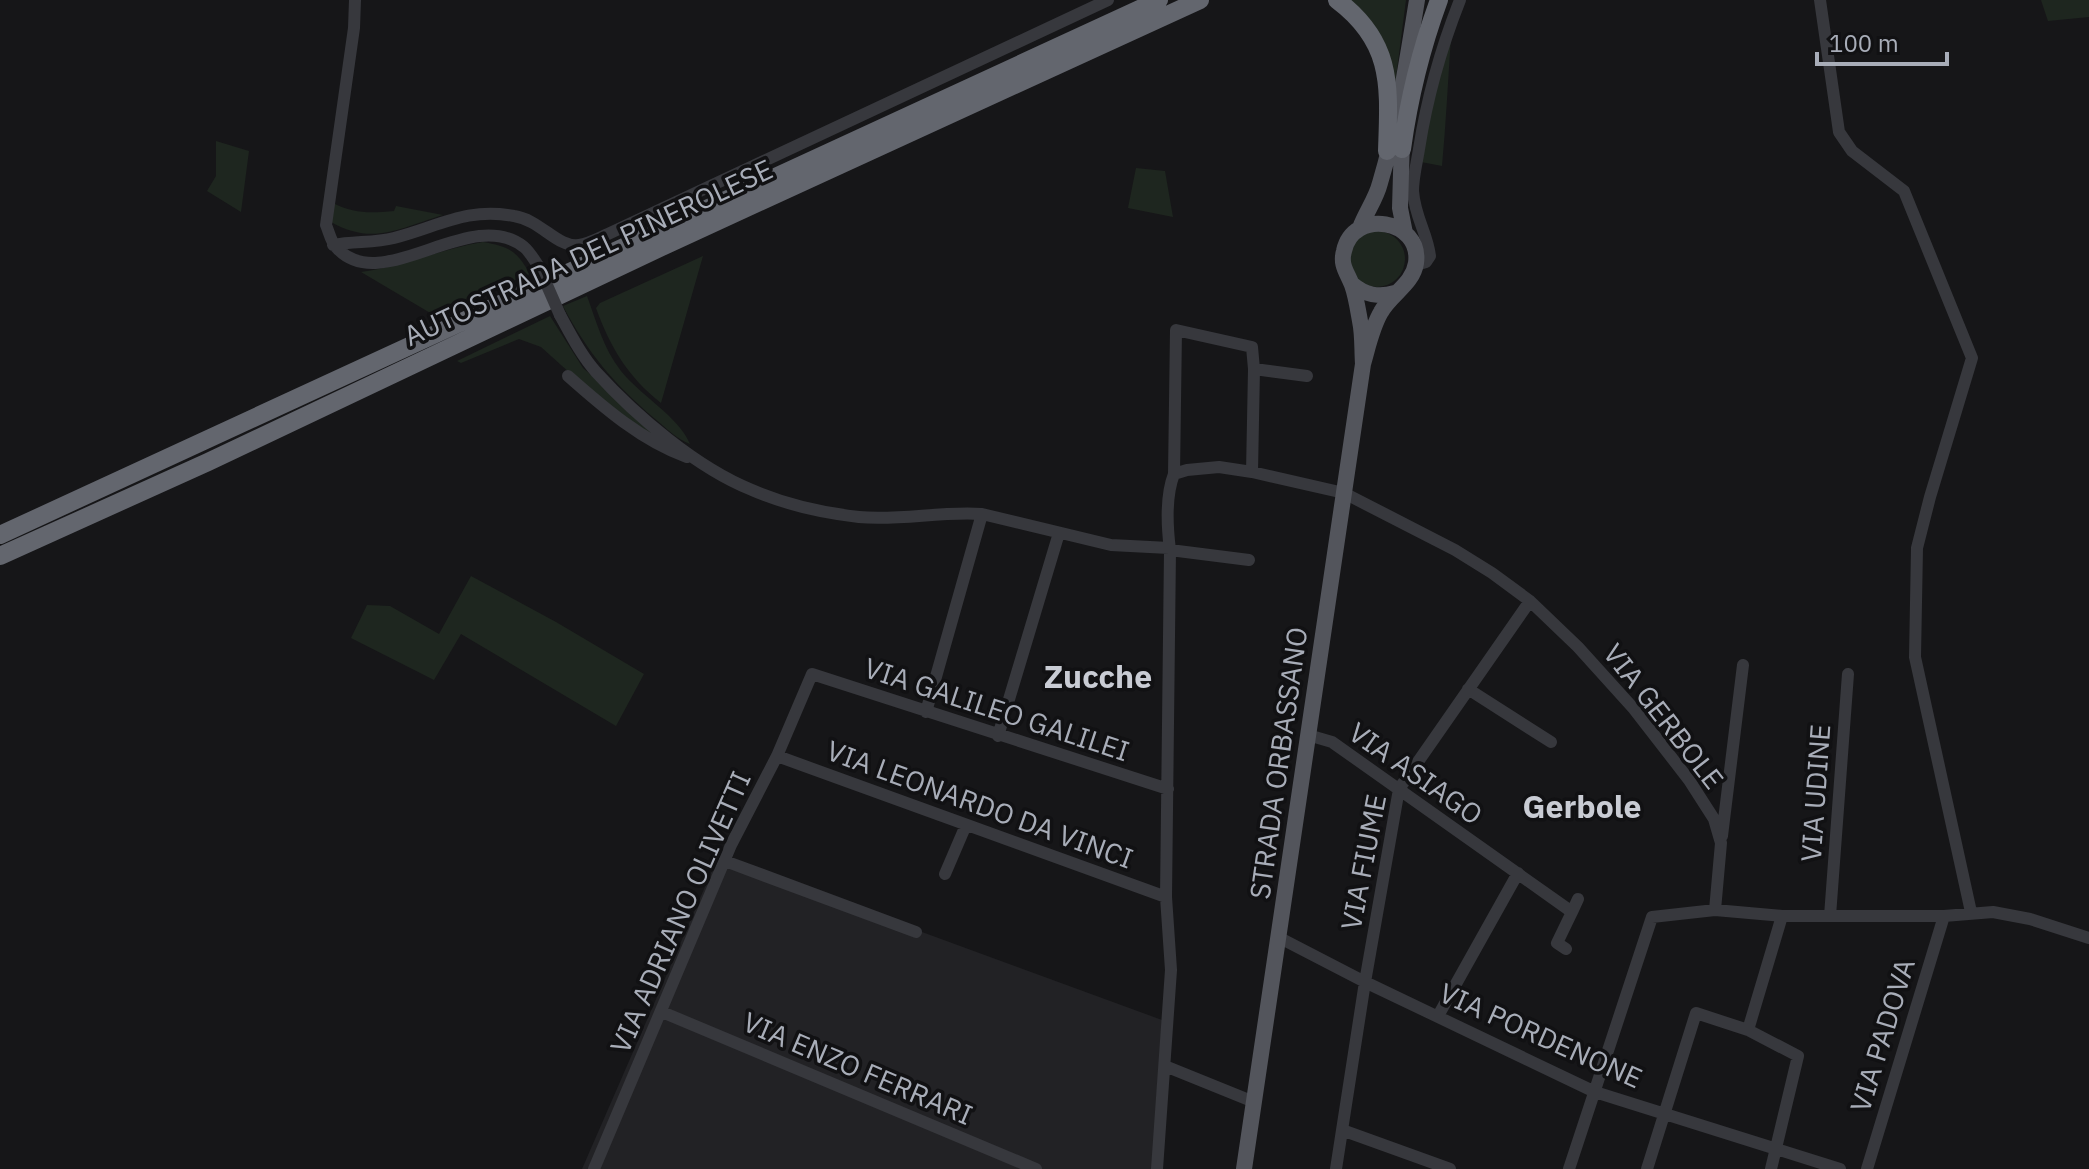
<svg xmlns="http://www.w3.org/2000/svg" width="2089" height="1169" viewBox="0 0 2089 1169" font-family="'IBM Plex Sans',sans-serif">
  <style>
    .built { fill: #222225 }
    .green { fill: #1e261f }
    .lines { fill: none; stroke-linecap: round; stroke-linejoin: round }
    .minor { stroke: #37383d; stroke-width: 12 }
    .major { stroke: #53555c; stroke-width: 16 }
    .highway { stroke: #63666e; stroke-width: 18 }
    .minor-bridge { stroke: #37383d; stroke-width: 12 }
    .labels { text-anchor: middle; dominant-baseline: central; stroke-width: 7; stroke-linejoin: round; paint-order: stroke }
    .street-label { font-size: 28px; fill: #a8adb8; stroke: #111113 }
    .quarter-label { font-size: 32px; font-weight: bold; fill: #c9ccd4; stroke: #111113 }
  </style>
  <rect width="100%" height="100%" fill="#161618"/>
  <path class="built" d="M718 857 1162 1020 1152 1169H582Z"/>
  <path class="green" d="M1346 0H1406L1395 85Z
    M2041 0H2089V17L2048 21Z
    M1451 37C1448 80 1446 123 1442 166L1421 162 1429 107Z
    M216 141 249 151 241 212 207 191 216 176Z
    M1136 168 1165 171 1173 217 1128 208Z
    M333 203C354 214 371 213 394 211L396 206 443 215C400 228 373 246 331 222Z
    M1349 259a28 28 0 1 1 56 0a28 28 0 1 1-56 0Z
    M483 242C510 247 516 250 530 274L432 314 361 272C404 266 441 249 483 242Z
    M703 256 661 403C628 377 610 347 596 308L600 303Z
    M587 296C597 323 603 348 621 371 640 395 679 417 690 444 678 440 665 427 654 418 614 384 588 353 563 306Z
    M550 316 583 368 661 437 660 440 601 401 541 347 519 339 461 363 457 361Z
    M471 576 556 622 644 674 616 726 461 634 434 680 351 638 367 605 390 606 439 634Z"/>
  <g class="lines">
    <path class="minor" d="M355 0 354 28 326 225C329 232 331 242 336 247 381 299 470 204 524 247 530 252 535 261 539 267
      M1820 0 1839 132 1852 151 1904 191 1972 358 1930 497 1917 548 1915 657 1971 912
      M333 245C354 241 374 243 394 238 438 227 466 207 514 216 541 220 557 248 579 245 588 244 599 238 608 234L1108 0
      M1416 265 1426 262 1430 256C1427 232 1415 218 1413 191 1413 177 1417 162 1419 149 1427 98 1441 48 1460 0
      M560 315C571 335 581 355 596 372 636 416 697 468 752 490 784 504 824 513 859 517 899 521 941 511 982 514L1111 545 1169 548
      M1254 369 1307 376
      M568 376C603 407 642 441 687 457
      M1174 474 1187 470 1219 467 1252 472 1344 493 1455 550 1492 573 1530 601 1578 647 1634 709 1689 780 1714 819 1721 843 1715 910
      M1170 550 1249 560
      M1468 689 1551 742
      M926 712 982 514
      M1308 735 1332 742 1572 912 1578 899
      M998 736 1059 533
      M777 756 1166 897
      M1722 836 1743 665
      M725 861 916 932
      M945 874 966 825
      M1830 916 1848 674
      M1278 937 1365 982 1595 1092 1840 1169
      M1566 949 1557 943 1572 912
      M662 1012 1036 1169
      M1438 1016 1518 873
      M1748 1030 1798 1056 1771 1169
      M1165 1066 1254 1102
      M1342 1130 1450 1169
      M594 1169 731 845 777 756 812 674 1168 789
      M1157 1169 1171 970 1166 897 1170 550C1167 526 1165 497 1174 474L1176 330 1252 347 1254 369 1252 472
      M1336 1169 1365 982 1399 789 1530 601
      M1569 1169 1652 917 1715 910 1782 916H1944L1993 912 2030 919 2089 938
      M1647 1169 1696 1013 1748 1030 1782 916
      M1867 1169 1944 916"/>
    <path class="major" d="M1402 139 1400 208 1405 233
      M1360 228C1366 212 1376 199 1380 183 1398 123 1407 61 1417 0
      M1352 284C1365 295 1378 298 1395 293
      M1244 1169 1363 364C1368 347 1372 327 1381 312 1391 294 1413 284 1416 263 1422 219 1353 208 1344 251 1340 265 1347 272 1352 285 1356 296 1358 310 1360 321 1363 335 1362 350 1363 364"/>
    <path class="highway" d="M1337 0C1394 43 1389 87 1387 151
      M1402 149C1409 98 1421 49 1439 0
      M0 535 1159 0
      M0 556 208 462 668 244 1200 0"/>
    <path class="minor-bridge" d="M539 267 560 315"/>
  </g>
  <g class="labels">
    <g class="street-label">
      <text transform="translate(588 252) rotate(-25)">AUTOSTRADA DEL PINEROLESE</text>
      <text transform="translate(997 709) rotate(18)">VIA GALILEO GALILEI</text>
      <text transform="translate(1664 716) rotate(52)">VIA GERBOLE</text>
      <text transform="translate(1278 763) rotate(-82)">STRADA ORBASSANO</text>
      <text transform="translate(1416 773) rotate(35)">VIA ASIAGO</text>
      <text transform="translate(1815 793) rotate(-86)">VIA UDINE</text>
      <text transform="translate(980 804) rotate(20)">VIA LEONARDO DA VINCI</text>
      <text transform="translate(1363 862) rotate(-79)">VIA FIUME</text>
      <text transform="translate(680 912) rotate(-66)">VIA ADRIANO OLIVETTI</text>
      <text transform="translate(1541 1035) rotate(24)">VIA PORDENONE</text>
      <text transform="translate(1882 1035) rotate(-73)">VIA PADOVA</text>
      <text transform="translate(858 1068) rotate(23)">VIA ENZO FERRARI</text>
    </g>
    <g class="quarter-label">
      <text x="1098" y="676">Zucche</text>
      <text x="1582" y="806">Gerbole</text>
    </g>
  </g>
  <path d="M1817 52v12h130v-12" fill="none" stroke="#a8adb8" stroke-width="4"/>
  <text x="1829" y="52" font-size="24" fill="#a8adb8" stroke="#111113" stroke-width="6" paint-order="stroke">100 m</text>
</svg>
